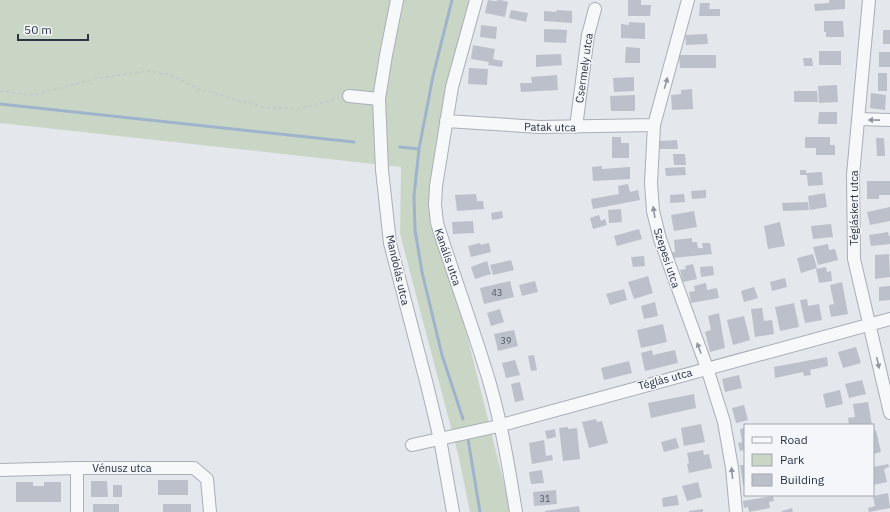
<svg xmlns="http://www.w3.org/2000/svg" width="890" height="512" viewBox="0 0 890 512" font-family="'IBM Plex Sans',sans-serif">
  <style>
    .green { fill: #c9d6c5 }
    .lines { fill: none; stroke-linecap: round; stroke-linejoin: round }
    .stream { stroke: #9fb4cc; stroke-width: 3 }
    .building { fill: #bbc0ca }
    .minor-casing { stroke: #a9aeb7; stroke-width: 14 }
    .path { stroke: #c2c5cb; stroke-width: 1.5; stroke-dasharray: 3 3; stroke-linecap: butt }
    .minor { stroke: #f7f8fa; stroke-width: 12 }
    .oneway { fill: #9196a0 }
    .labels { text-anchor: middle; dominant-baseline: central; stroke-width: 3; stroke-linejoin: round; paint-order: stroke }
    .number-label { font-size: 9px; fill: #4f5766 }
    .street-label { font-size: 11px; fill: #2b3445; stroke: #f4f6f9 }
  </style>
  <rect width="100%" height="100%" fill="#e4e7ec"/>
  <path class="green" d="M0 0H475L432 214 468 339 511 512H470L459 458 400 234 401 167 0 123Z"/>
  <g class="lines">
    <path class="stream" d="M0 104 354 142
      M400 147 419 149 433 76 452 0
      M419 149 414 196 415 230 422 272 442 355 463 419
      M468 439 480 512"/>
  </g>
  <path class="building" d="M488 0 494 1 501 0 508 2 505 17 485 13Z
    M628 0H641V5H651L650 16H628Z
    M829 0H845V9L815 11 814 4 829 3Z
    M700 3H710L709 9H720V16H699Z
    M511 10 528 13 526 22 509 18Z
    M557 10 572 11V23L544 21V11L556 12Z
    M824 21H843L844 37H826V32H824Z
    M629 22 645 23V39L621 38V24L629 25Z
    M481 25 497 27 496 39 480 37Z
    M544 29 567 30 566 43 544 42Z
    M883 30H890V44H883Z
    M707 34 708 44 686 45 685 35Z
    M473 45 495 49 493 59 503 61 502 67 488 65 489 62 471 59Z
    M626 47 640 48V63H625Z
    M819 51H841V65H819Z
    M879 52H890V67H879Z
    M561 54 562 65 536 67V55Z
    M679 55H716V68H680Z
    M803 58H812L813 66H804Z
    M469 68 488 69 487 85 468 84Z
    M878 73H887V91H878Z
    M557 75 558 90 521 92 520 83H532L531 77Z
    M634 77V91L614 92 613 78Z
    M837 85 838 102 819 103 818 86Z
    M692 89 693 109 672 110 671 95 681 94V90Z
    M794 91H817L818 102H794Z
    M871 93 886 95 885 110 870 108Z
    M635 95V111H611L610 96Z
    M819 112H837V124H818Z
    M612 137H621V143H629V158H612Z
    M805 137H830V145H835V155H816V148H805Z
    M876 138H884L885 156H877Z
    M677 140 678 149H660V141Z
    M673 154H685L686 165H674Z
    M602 166V169L630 167V179L593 181 592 167Z
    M685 167 686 175 666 176 665 168Z
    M800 170H806V173L822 172 823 185 808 186 807 175H800Z
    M867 181H890V195H879V199H867Z
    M628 184 630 192 638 190 640 200 593 209 591 199 619 194 618 186Z
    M706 190V198L692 199 691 191Z
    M825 193 827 207 810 210 808 196Z
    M476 194 477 201H483L484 209 457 211 455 195Z
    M684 194 685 202 670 203V195Z
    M808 202 809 210 783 211 782 203Z
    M890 207V221L870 225 867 212Z
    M621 209 622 222 609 223 608 210Z
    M502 211 503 218 492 220 491 213Z
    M694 211 697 227 674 231 671 215Z
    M599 215 601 221 605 219 607 225 593 229 590 218Z
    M473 221 474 233 453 234 452 222Z
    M780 222 785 246 768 249 764 226Z
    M831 224 833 237 813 239 811 226Z
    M639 229 642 239 617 246 614 236Z
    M888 232 889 236H890V244L871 246 869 235Z
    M692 238V242H697L698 248H703L702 243H710L712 254 673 258 672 252H675L674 240Z
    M480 243 481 245 489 243 491 252 471 257 468 246Z
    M828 244 829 250 835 249 838 260 818 265 813 247Z
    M813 254 817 268 801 273 797 258Z
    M889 254 890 277 875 279V255Z
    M644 256 645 266 633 267 631 257Z
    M511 260 514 270 493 275 490 265Z
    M487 261 491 274 475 279 471 267Z
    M693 264 697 279 683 282 680 270 686 269 685 266Z
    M713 266 714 275 701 277 700 267Z
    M826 267 827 272 831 271 832 281 819 283 816 269Z
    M648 276 653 293 634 299 628 282Z
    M785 278 787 287 772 291 770 282Z
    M510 281 514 297 484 304 480 288Z
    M535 281 538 292 522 296 519 285Z
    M842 282 848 314 831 317 829 305 834 304 830 285Z
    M706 283 707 290 717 288 719 298 691 303 689 292 695 291 694 286Z
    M890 286V300L879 301V287Z
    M754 287 758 298 744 302 741 291Z
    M624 289 627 300 610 305 606 294Z
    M807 299 808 306 819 304 822 320 805 323 800 300Z
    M655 302 658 316 644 319 641 306Z
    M794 303 799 327 780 331 775 307Z
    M762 308 764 321 772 320 774 334 755 337 751 309Z
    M500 309 504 322 491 326 487 313Z
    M719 313 725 348 710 352 705 332 711 330 708 316Z
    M744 316 750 340 733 345 727 320Z
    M663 324 667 342 641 348 637 330Z
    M514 330 518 346 498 351 494 334Z
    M856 347 861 363 843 368 838 352Z
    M652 350 653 355 675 350 678 363 645 371 641 353Z
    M534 355 537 370 531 371 528 356Z
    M827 357 828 366 810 370 811 375 804 376 803 372 775 378 774 367Z
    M515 360 520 375 506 378 502 363Z
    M629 361 632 373 604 380 601 368Z
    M739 375 742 388 725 392 722 379Z
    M862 380 866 394 849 398 845 384Z
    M520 382 524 400 515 402 511 384Z
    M840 390 843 404 826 408 823 394Z
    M694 394 696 408 651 418 648 403Z
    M868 402 872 425H849L848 418 855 417 853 404Z
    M744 405 748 420 736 423 732 408Z
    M596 419 597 422 602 421 608 443 589 448 582 422Z
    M701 424 705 442 684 446 681 428Z
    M568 427V429L577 428 580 459 563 461 559 428Z
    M745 428V450L740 451 738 443 742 442 740 429Z
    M555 429 556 437 547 439 545 431Z
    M876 430 881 452 873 454V431Z
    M676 438 679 448 664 452 661 442Z
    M544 440 546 456 552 455 553 460 532 464 529 443Z
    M703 450 704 455 709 454 712 468 689 473 687 464 689 463 687 453Z
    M888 464 889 467 884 469 887 482 873 485V467Z
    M740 465H745V485H743Z
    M542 470 544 483 531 484 529 472Z
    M158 480H188V495H158Z
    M91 481H107L108 497H91Z
    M16 482H33V486H44V482H61V502H16Z
    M698 482 702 497 687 501 682 486Z
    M113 485H122V497H113Z
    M556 490 557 504 534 506 533 492Z
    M888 493 890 508 869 512 868 508 875 506 873 496Z
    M677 495 679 505 663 507 662 498Z
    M773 496 774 501 769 502 770 508 749 512 748 507 744 508 743 501Z
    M93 504H119V512H93Z
    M163 504H191V512H163Z
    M579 506 580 512H545V511Z
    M792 508 793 512H782V511Z
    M703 509V512H689V511Z"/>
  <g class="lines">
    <defs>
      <path id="minor" d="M397 0 386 55 379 99 382 170 390 243 427 385 440 439 453 512
        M476 0 452 87 436 186 435 205 437 223C454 277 474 330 490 384 502 426 509 469 516 512
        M688 0 654 125 651 183 653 211 660 239 707 368 724 422 732 468 736 512
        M869 0 853 175 854 259 890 413
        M349 96 379 99
        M858 119 890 120
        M446 121 540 127 654 125
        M576 127 588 35 595 9
        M412 445 494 427 890 319
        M77 468V512
        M0 470 77 468H194L207 479 210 512"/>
    </defs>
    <use href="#minor" class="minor-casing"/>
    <path class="path" d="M0 91 33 95 98 78 148 71 171 75 199 89 263 107 299 109 339 98"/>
    <use href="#minor" class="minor"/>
  </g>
  <defs><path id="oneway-solid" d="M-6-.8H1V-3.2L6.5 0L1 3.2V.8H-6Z"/></defs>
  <g class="oneway">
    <use href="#oneway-solid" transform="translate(666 83) rotate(-74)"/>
    <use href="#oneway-solid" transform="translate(874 120) rotate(-179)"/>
    <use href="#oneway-solid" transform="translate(654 212) rotate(-99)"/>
    <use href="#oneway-solid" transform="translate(699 348) rotate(-110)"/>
    <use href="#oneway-solid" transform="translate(878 363) rotate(77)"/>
    <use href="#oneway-solid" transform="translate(732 473) rotate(-96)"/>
  </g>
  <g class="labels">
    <g class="number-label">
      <text x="497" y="292">43</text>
      <text x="506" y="340">39</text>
      <text x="545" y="498">31</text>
    </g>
    <g class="street-label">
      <text transform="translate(584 68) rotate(-82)">Csermely utca</text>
      <text transform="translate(550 127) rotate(1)">Patak utca</text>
      <text transform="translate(854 208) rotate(-90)">Tégláskert utca</text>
      <text transform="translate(448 257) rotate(71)">Kanális utca</text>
      <text transform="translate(667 258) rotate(72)">Szepesi utca</text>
      <text transform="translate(398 270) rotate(77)">Mandolás utca</text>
      <text transform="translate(665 379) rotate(-15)">Téglás utca</text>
      <text x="122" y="468">Vénusz utca</text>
    </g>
  </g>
  <rect x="744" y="424" width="130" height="72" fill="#f4f6f9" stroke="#a4a8b1"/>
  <rect x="752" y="437" width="20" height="6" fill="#f7f8fa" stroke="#a4a8b1"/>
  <text x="780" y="444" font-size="12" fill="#2b3445">Road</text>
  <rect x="752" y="454" width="20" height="12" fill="#c9d6c5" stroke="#a4a8b1"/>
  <text x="780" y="464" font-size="12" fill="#2b3445">Park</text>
  <rect x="752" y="474" width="20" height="12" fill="#bbc0ca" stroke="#a4a8b1"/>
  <text x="780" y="484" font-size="12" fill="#2b3445">Building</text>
  <path d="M18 34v6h70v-6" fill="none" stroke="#2b3445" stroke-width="2"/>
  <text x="24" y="34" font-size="12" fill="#2b3445" stroke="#f4f6f9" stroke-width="3" paint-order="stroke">50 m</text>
</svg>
